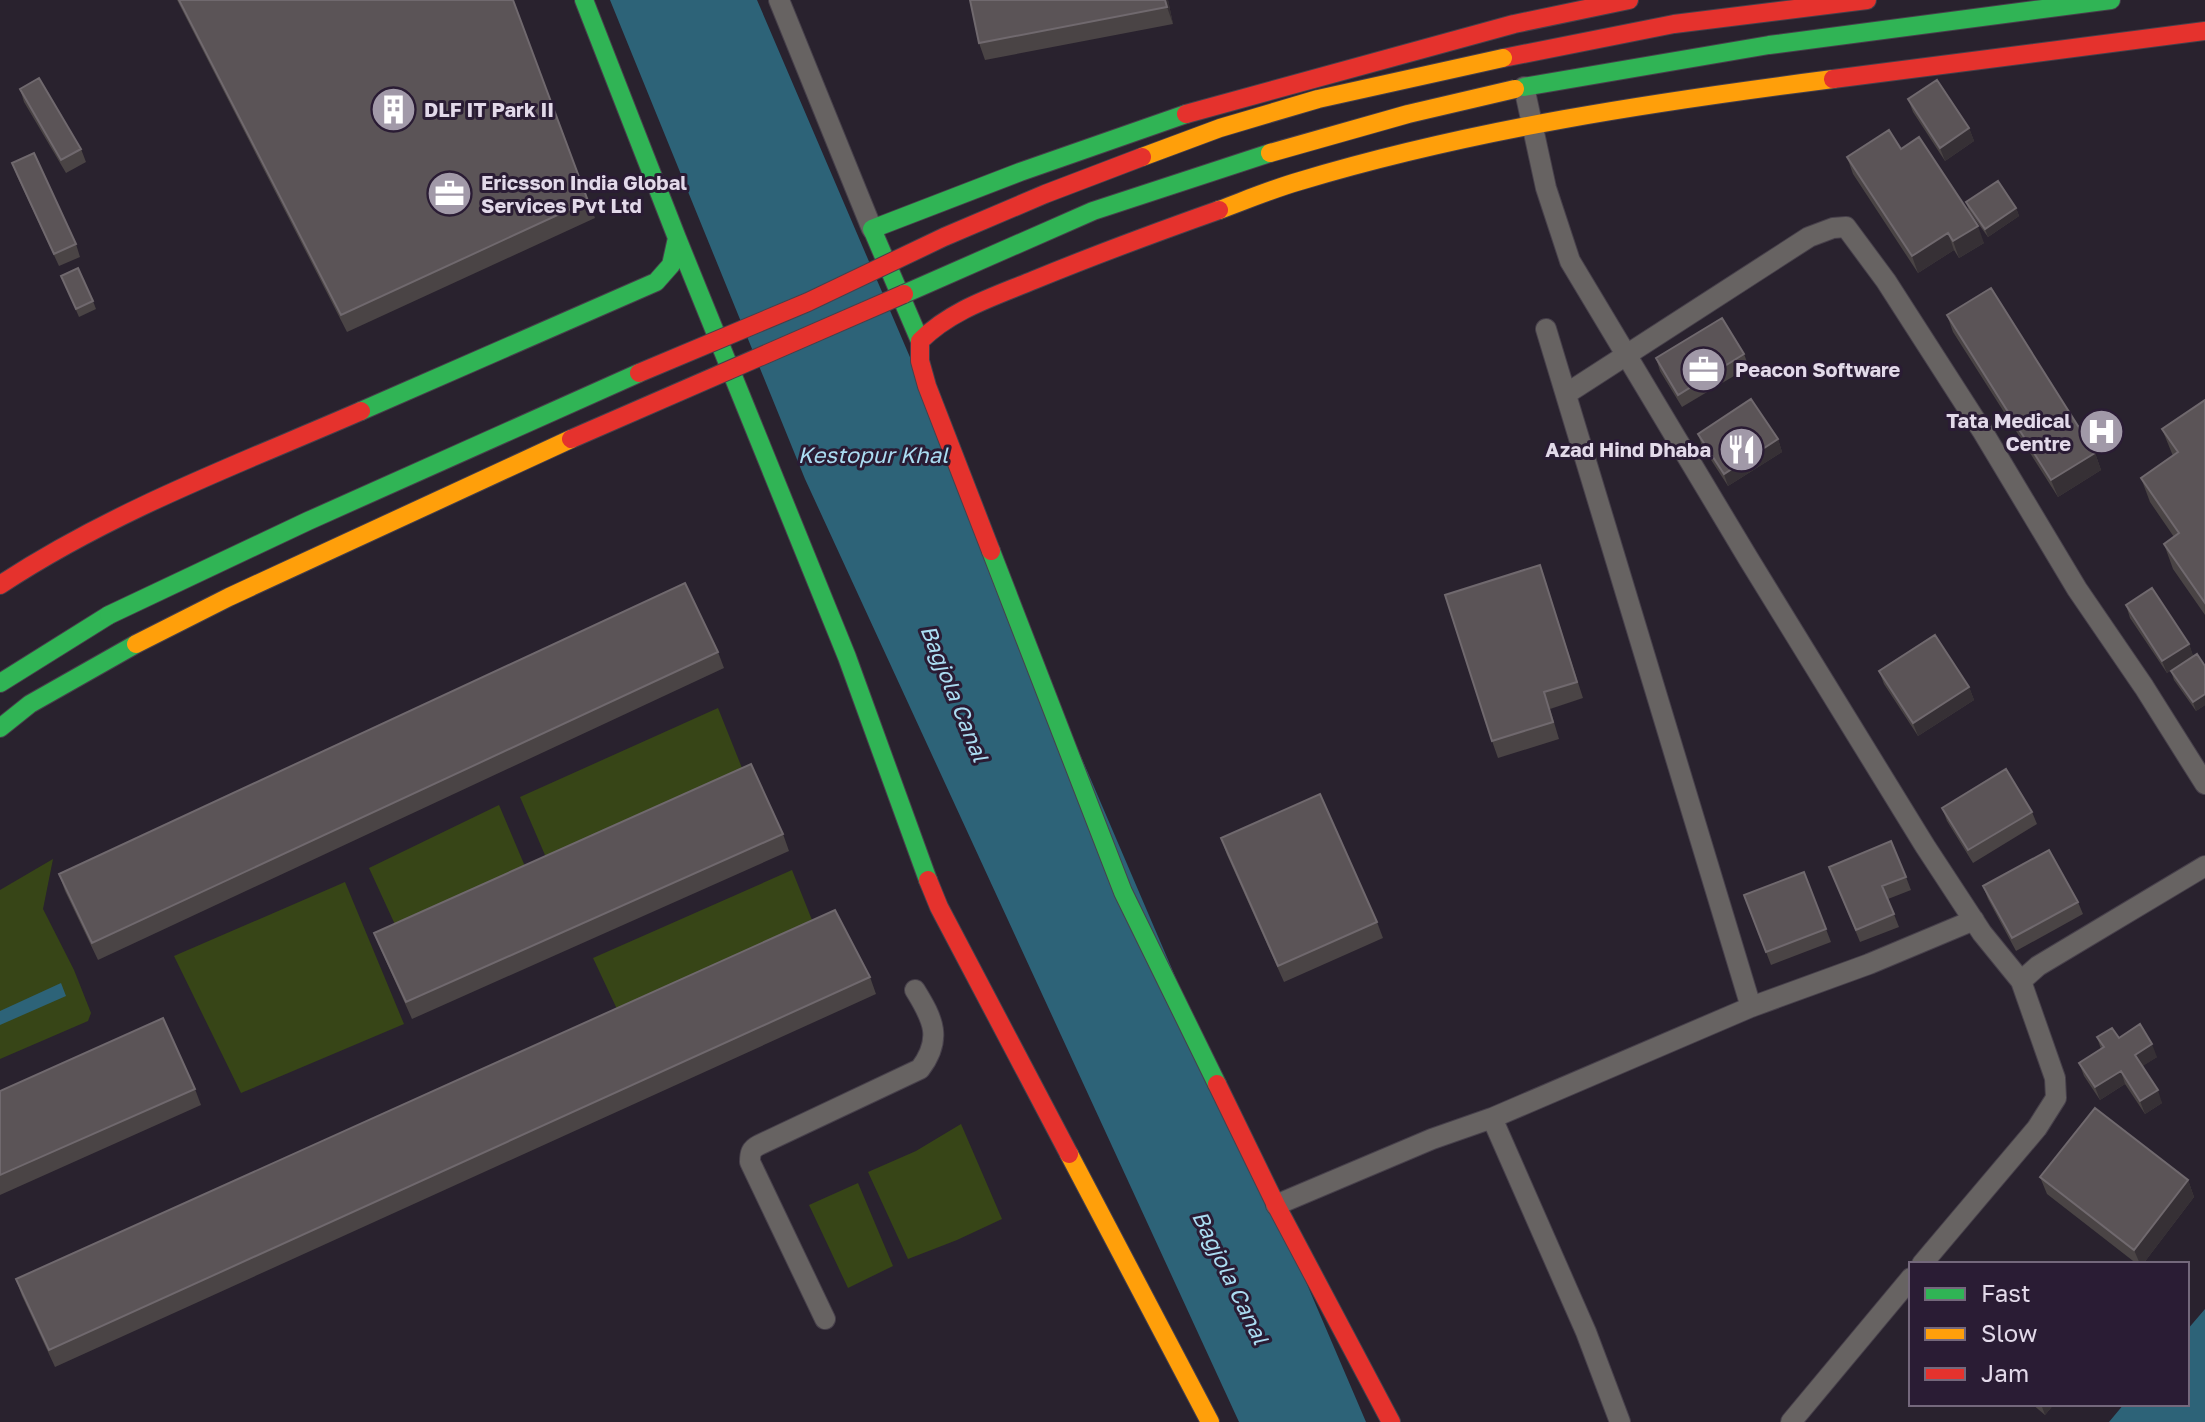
<svg xmlns="http://www.w3.org/2000/svg" width="2205" height="1422" viewBox="0 0 2205 1422" font-family="'Golos Text',sans-serif">
  <style>
    .green { fill: #374517 }
    .water { fill: #2d6378 }
    .lines { fill: none; stroke-linecap: round; stroke-linejoin: round }
    .street-casing { stroke: #47404b; stroke-width: 22 }
    .fast-casing { stroke: #47404b; stroke-width: 20 }
    .slow-casing { stroke: #47404b; stroke-width: 20 }
    .jam-casing { stroke: #47404b; stroke-width: 20 }
    .street { stroke: #676362; stroke-width: 20 }
    .fast { stroke: #30b455; stroke-width: 18 }
    .slow { stroke: #ff9f0a; stroke-width: 18 }
    .jam { stroke: #e5322d; stroke-width: 18 }
    .fast-bridge-casing { stroke: #47404b; stroke-width: 20; stroke-linecap: butt }
    .slow-bridge-casing { stroke: #47404b; stroke-width: 20; stroke-linecap: butt }
    .jam-bridge-casing { stroke: #47404b; stroke-width: 20; stroke-linecap: butt }
    .fast-bridge { stroke: #30b455; stroke-width: 18 }
    .slow-bridge { stroke: #ff9f0a; stroke-width: 18 }
    .jam-bridge { stroke: #e5322d; stroke-width: 18 }
    .wall { fill: #4a4445 }
    .shaded-wall { fill: #363035 }
    .building { fill: #5b5457; stroke: #70696e; stroke-width: 2 }
    .labels { text-anchor: middle; dominant-baseline: central; stroke-width: 6; stroke-linejoin: round; paint-order: stroke }
    .poi-label { font-size: 20px; font-weight: bold; fill: #e2d9e9; stroke: #2a1c34; text-anchor: start }
    .water-label { font-size: 22px; font-style: italic; fill: #abddf2; stroke: #2a1c34 }
  </style>
  <rect width="100%" height="100%" fill="#29222e"/>
  <path class="green" d="M718 708 746 778 548 862 520 797Z
    M499 805 527 871 398 931 369 868Z
    M53 859 43 909 74 970 91 1013 88 1021 0 1059V890Z
    M792 870 818 935 624 1024 593 958Z
    M345 882 404 1024 241 1093 174 956Z
    M961 1124 1002 1219 957 1240 908 1259 868 1172 916 1151Z
    M858 1183 893 1266 848 1288 809 1205Z"/>
  <path class="water" d="M610 0H757L1366 1422H1239L805 479Z
    M61 983 66 996 0 1025V1011Z
    M2205 1309V1422H2109L2124 1404H2187V1330Z"/>
  <g class="lines">
    <defs>
      <path id="street" d="M779 0 872 229
        M1524 87 1546 188 1570 261 1748 558 1925 846 1982 933 2021 981 2055 1078 2056 1098 2037 1128 1922 1264
        M1546 329 1751 1007
        M1566 394 1809 237 1833 228 1846 227 1886 281 1983 432 2077 589 2144 687 2205 784
        M2021 981 2038 966 2205 866
        M1492 1118 1586 1332 1620 1422
        M1276 1205 1432 1139 1492 1118 1751 1007 1869 964 1974 920
        M825 1319 750 1162C750 1153 751 1149 759 1145L920 1069C943 1039 933 1019 915 990
        M1791 1422 1911 1278"/>
      <path id="fast" d="M1524 87 1769 45 2111 0
        M677 238 847 657 928 880
        M920 341 872 229 1020 172 1186 114
        M361 411 656 282 671 265 677 238 584 0
        M991 551 1123 892 1217 1084
        M0 683 109 615
        M0 728 30 704 136 644"/>
      <path id="slow" d="M1219 210C1246 200 1272 189 1300 181 1473 129 1654 102 1833 79
        M1069 1154 1210 1422"/>
      <path id="jam" d="M1503 58 1674 24 1867 0
        M1833 79 2205 31
        M1186 114 1514 24 1629 0
        M991 551 927 386 920 361V341C951 310 993 297 1034 280 1095 255 1157 232 1219 210
        M0 585C112 511 239 464 361 411
        M928 880 939 907 1069 1154
        M1217 1084 1276 1205 1391 1422"/>
    </defs>
    <use href="#street" class="street-casing"/>
    <use href="#fast" class="fast-casing"/>
    <use href="#slow" class="slow-casing"/>
    <use href="#jam" class="jam-casing"/>
    <use href="#street" class="street"/>
    <use href="#fast" class="fast"/>
    <use href="#slow" class="slow"/>
    <use href="#jam" class="jam"/>
    <defs>
      <path id="fast-bridge" d="M904 294 1093 211 1270 153
        M109 615 308 521 639 373"/>
      <path id="slow-bridge" d="M1270 153 1408 114 1515 89
        M1142 157 1220 128 1318 99 1503 58
        M136 644 229 597 571 439"/>
      <path id="jam-bridge" d="M639 373 808 302 944 237 1045 194 1142 157
        M571 439 904 294"/>
    </defs>
    <use href="#fast-bridge" class="fast-bridge-casing"/>
    <use href="#slow-bridge" class="slow-bridge-casing"/>
    <use href="#jam-bridge" class="jam-bridge-casing"/>
    <use href="#fast-bridge" class="fast-bridge"/>
    <use href="#slow-bridge" class="slow-bridge"/>
    <use href="#jam-bridge" class="jam-bridge"/>
  </g>
  <path class="wall" d="M177 0H513L595 218 347 332Z
    M1168 0 1173 24 985 60 979 43Z
    M20 89 81 149 86 162 66 173 24 102Z
    M1908 99 1969 128 1974 141 1945 161 1913 112Z
    M1901 149 1984 243 1959 258 1954 250 1918 273 1853 174 1847 157Z
    M12 163 76 244 80 257 59 266 17 176Z
    M1966 202 2016 208 2019 216 1988 237 1969 211Z
    M61 276 93 301 96 309 79 317Z
    M1947 315 2095 453 2101 470 2058 497 1953 332Z
    M1744 354 1749 367 1682 407 1660 371 1656 358Z
    M2205 400V615L2173 569 2164 544 2174 537 2150 502 2141 478 2173 456 2162 429Z
    M1698 434 1778 439 1782 452 1728 486 1702 446Z
    M1540 565 1583 698 1550 709 1559 739 1498 758 1492 741Z
    M2126 605 2189 644 2193 656 2205 666V705L2196 711 2174 680 2171 671 2186 661 2167 673 2130 618Z
    M718 652 724 668 98 960 65 891 59 874Z
    M1879 671 1969 687 1974 700 1918 736 1884 684Z
    M1942 808 2032 812 2037 824 1973 863 1947 821Z
    M783 834 789 851 412 1019 381 950 374 933Z
    M1221 838 1377 922 1383 938 1284 982 1227 855Z
    M1829 867 1906 877 1911 890 1888 899 1899 927 1860 942Z
    M1804 872 1831 942 1771 965 1744 895Z
    M1983 886 2078 902 2083 914 2016 951 1988 899Z
    M870 977 876 994 55 1367 22 1296 16 1279Z
    M2097 1037 2119 1038 2157 1057 2142 1066 2162 1103 2145 1114 2125 1084 2100 1100 2084 1076 2079 1063 2101 1049Z
    M195 1089 201 1105 0 1195V1091Z
    M2040 1177 2188 1180 2194 1197 2143 1264H2137L2047 1194Z
    M2032 1404H2054L2045 1415Z"/>
  <path class="shaded-wall" d="M1165 0H1168L1173 24 1167 7Z
    M1969 128 1974 141 1945 161 1940 148Z
    M2016 208 2019 216 1988 237 1985 229Z
    M1978 226 1984 243 1959 258 1953 241Z
    M1948 233 1954 250 1918 273 1912 256Z
    M1778 439 1782 452 1728 486 1724 474Z
    M2095 453 2101 470 2058 497 2051 480Z
    M2189 644 2193 656 2167 673 2162 661Z
    M1969 687 1974 700 1918 736 1913 723Z
    M2205 694V705L2196 711 2193 702Z
    M2152 1044 2157 1057 2140 1068 2135 1055Z
    M2121 1071 2125 1084 2100 1100 2095 1087Z
    M2158 1090 2162 1103 2145 1114 2140 1101Z
    M2188 1180 2194 1197 2143 1264H2140L2134 1250Z
    M2041 1404H2054L2045 1415Z"/>
  <path class="building" d="M179 0H513L588 201 341 315Z
    M970 0H1165L1167 7 979 43Z
    M39 78 81 149 61 160 20 89Z
    M1937 80 1969 128 1940 148 1908 99Z
    M1889 130 1901 149 1919 137 1978 226 1953 241 1948 233 1912 256 1847 157Z
    M34 153 76 244 54 254 12 163Z
    M1998 181 2016 208 1985 229 1966 202Z
    M78 268 93 301 76 309 61 276Z
    M1991 288 2095 453 2051 480 1947 315Z
    M1722 318 1744 354 1678 395 1656 358Z
    M1751 399 1778 439 1724 474 1698 434Z
    M2205 400V603L2164 544 2179 533 2141 478 2178 452 2162 429Z
    M1540 565 1577 682 1544 692 1553 722 1492 741 1445 595Z
    M685 583 718 652 92 943 59 874Z
    M2152 588 2189 644 2162 661 2126 605Z
    M1935 635 1969 687 1913 723 1879 671Z
    M2197 654 2205 666V694L2193 702 2171 671Z
    M751 764 783 834 406 1002 374 933Z
    M2006 769 2032 812 1968 850 1942 808Z
    M1320 794 1377 922 1278 966 1221 838Z
    M1891 841 1906 877 1882 886 1894 914 1856 930 1829 867Z
    M2049 850 2078 902 2012 938 1983 886Z
    M1804 872 1826 929 1766 952 1744 895Z
    M835 910 870 977 49 1350 16 1279Z
    M163 1018 195 1089 0 1175V1091Z
    M2140 1024 2152 1044 2135 1055 2158 1090 2140 1101 2121 1071 2095 1087 2079 1063 2104 1047 2097 1037 2112 1028 2119 1038Z
    M2095 1108 2188 1180 2134 1250 2040 1177Z"/>
  <defs>
    <symbol id="building-disc" viewBox="-11 -11 22 22"><circle r="9.5" fill="#a199a8" stroke="#2a1c34"/><path d="M-4-6H4V6H1V3H-1V6H-4ZM-2.5-4.3h1.7v1.8h-1.7ZM.8-4.3h1.7v1.8H.8ZM-2.5-1h1.7V.8h-1.7ZM.8-1h1.7V.8H.8Z" fill="#fff"/></symbol>
    <symbol id="office-disc" viewBox="-11 -11 22 22"><circle r="9.5" fill="#a199a8" stroke="#2a1c34"/><path d="M-6-3h4V-5.5h4V-3h4V5H-6ZM-1-4.5V-3h2v-1.5ZM-6 0V1H6V0Z" fill="#fff"/></symbol>
    <symbol id="hospital-disc" viewBox="-11 -11 22 22"><circle r="9.5" fill="#a199a8" stroke="#2a1c34"/><path d="M-5-5h3v3.5h4V-5h3V5h-3V1.5h-4V5h-3Z" fill="#fff"/></symbol>
    <symbol id="restaurant-disc" viewBox="-11 -11 22 22"><circle r="9.5" fill="#a199a8" stroke="#2a1c34"/><path d="M-5-6h1v4h1v-4h1v4h1v-4h1v5L-1.5 .5V6h-2V.5L-5-1ZM5-6V6H3V1.5H1.5Q1.5-4 5-6Z" fill="#fff"/></symbol>
  </defs>
  <g fill-rule="evenodd">
    <use href="#building-disc" x="368" y="84" width="51" height="51"/>
    <use href="#office-disc" x="424" y="168" width="51" height="51"/>
    <use href="#office-disc" x="1678" y="344" width="51" height="51"/>
    <use href="#hospital-disc" x="2076" y="406" width="51" height="51"/>
    <use href="#restaurant-disc" x="1716" y="424" width="51" height="51"/>
  </g>
  <g class="labels">
    <g class="poi-label">
      <text x="424" y="109">DLF IT Park II</text>
      <text x="481" y="182">Ericsson India Global<tspan x="481" dy="23">Services Pvt Ltd</tspan></text>
      <text x="1735" y="369">Peacon Software</text>
      <text x="2071" y="420" text-anchor="end">Tata Medical<tspan x="2071" dy="23">Centre</tspan></text>
      <text x="1711" y="449" text-anchor="end">Azad Hind Dhaba</text>
    </g>
    <g class="water-label">
      <text x="873" y="454">Kestopur Khal</text>
      <text transform="translate(955 693) rotate(68)">Bagjola Canal</text>
      <text transform="translate(1231 1277) rotate(64)">Bagjola Canal</text>
    </g>
  </g>
  <rect x="1909" y="1262" width="280" height="144" fill="#2a1c34" stroke="#74687c" stroke-width="2"/>
  <rect x="1925" y="1288" width="40" height="12" fill="#30b455" stroke="#74687c" stroke-width="2"/>
  <text x="1981" y="1302" font-size="24" fill="#e2d9e9">Fast</text>
  <rect x="1925" y="1328" width="40" height="12" fill="#ff9f0a" stroke="#74687c" stroke-width="2"/>
  <text x="1981" y="1342" font-size="24" fill="#e2d9e9">Slow</text>
  <rect x="1925" y="1368" width="40" height="12" fill="#e5322d" stroke="#74687c" stroke-width="2"/>
  <text x="1981" y="1382" font-size="24" fill="#e2d9e9">Jam</text>
</svg>
